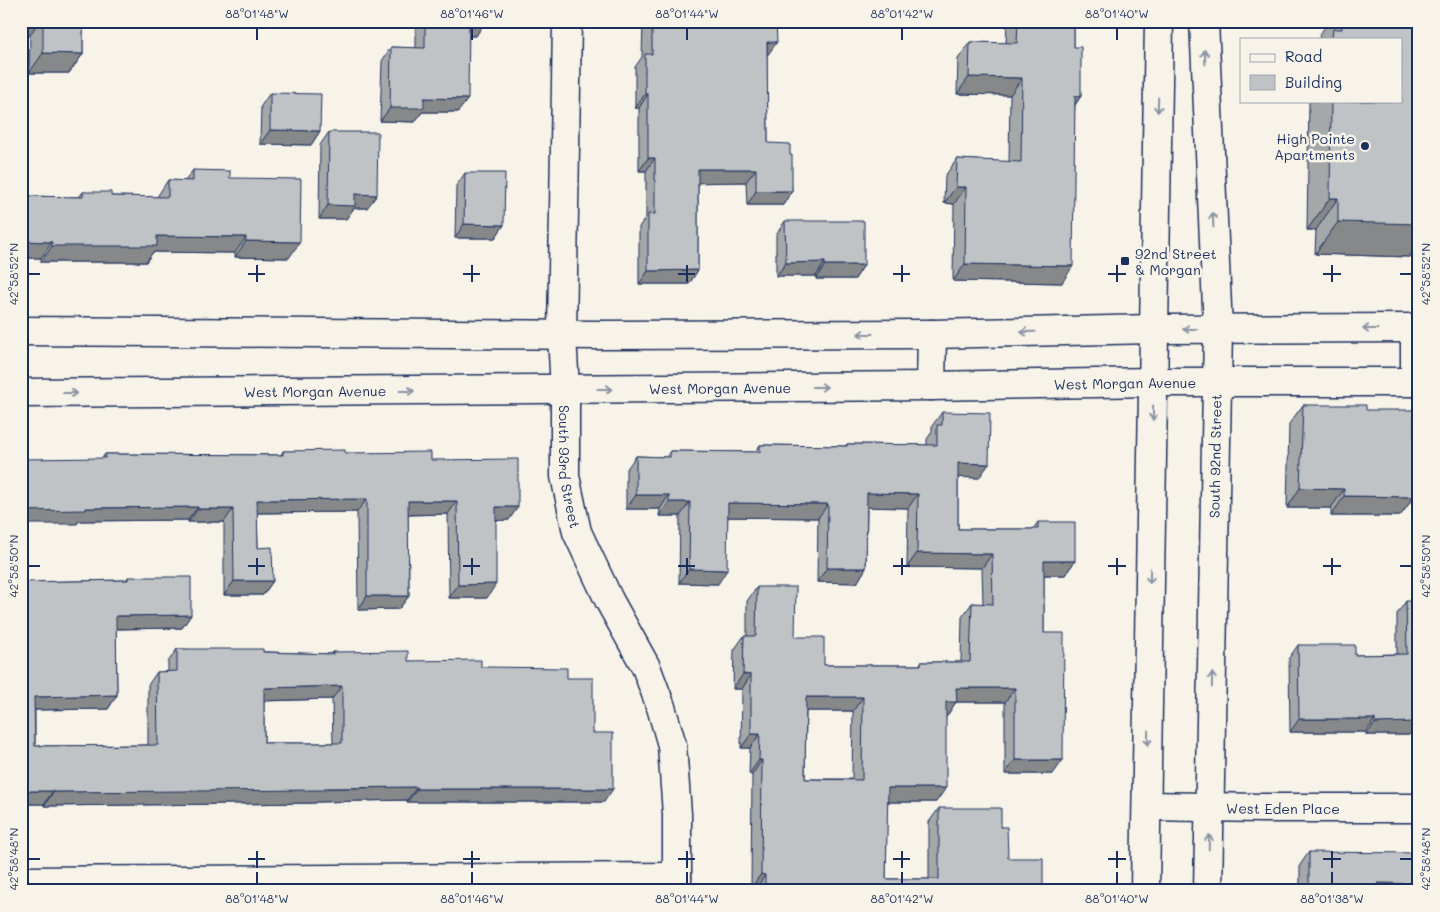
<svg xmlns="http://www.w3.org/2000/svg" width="1440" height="912" viewBox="0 0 1440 912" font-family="Mali,sans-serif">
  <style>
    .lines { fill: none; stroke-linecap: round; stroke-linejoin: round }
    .minor-casing { stroke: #1b2f5e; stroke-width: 31 }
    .major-casing { stroke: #1b2f5e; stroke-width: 31 }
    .minor { stroke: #f7f3e8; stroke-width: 28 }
    .major { stroke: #f7f3e8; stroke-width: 28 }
    .wall { fill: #a5a8a9; stroke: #1b2f5e; fill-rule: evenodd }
    .shaded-wall { fill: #86888a; stroke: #1b2f5e }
    .building { fill: #c0c3c5; stroke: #1b2f5e; fill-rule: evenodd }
    .oneway { stroke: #8991a3 }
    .ticks { fill: none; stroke: #1b2f5e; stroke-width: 2 }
    .poi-dot { fill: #1b2f5e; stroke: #f7f3e8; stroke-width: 2 }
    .labels { text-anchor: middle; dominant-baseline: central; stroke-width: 5; stroke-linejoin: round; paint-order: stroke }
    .poi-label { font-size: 14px; fill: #1b2f5e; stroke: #f7f3e8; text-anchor: end }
    .street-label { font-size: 14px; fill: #1b2f5e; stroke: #f7f3e8 }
    .neatline { fill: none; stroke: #1b2f5e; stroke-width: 2 }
    .ticks-label { font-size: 12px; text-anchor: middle; fill: #1b2f5e }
  </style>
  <rect width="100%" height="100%" fill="#f7f3e8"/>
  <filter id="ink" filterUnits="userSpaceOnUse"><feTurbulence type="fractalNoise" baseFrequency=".02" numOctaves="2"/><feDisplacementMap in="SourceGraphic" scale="10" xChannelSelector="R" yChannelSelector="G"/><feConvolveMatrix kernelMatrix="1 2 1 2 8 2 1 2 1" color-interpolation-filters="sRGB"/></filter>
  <g filter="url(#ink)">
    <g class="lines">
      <defs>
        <g id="minor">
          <path id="s1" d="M567 21 562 335 565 390V476L577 532 609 600 646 667 661 707 672 745 677 814V891"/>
          <path d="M1415 328V382"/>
          <path d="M21 331 597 335 932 334 1154 329 1419 328"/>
          <path d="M931 386 932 334"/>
          <path id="s2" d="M21 393 931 386 1154 382H1419"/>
          <path id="s3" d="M1147 806 1261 808H1419"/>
          <path d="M21 881 677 877"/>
        </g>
        <path id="major" d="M1204 21 1218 329 1208 891
          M1145 891 1159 21"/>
      </defs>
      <use href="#minor" class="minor-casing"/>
      <use href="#major" class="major-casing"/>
      <use href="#minor" class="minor"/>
      <use href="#major" class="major"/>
    </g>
    <path class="wall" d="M21 21H83V54L69 73H29L30 35H21Z
      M416 21H485L476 36H469L458 112H422L415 122 380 121 382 61 391 47 416 48Z
      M643 21H776L767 56 768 143 790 155 792 191 783 205H747L746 182H698V270L689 284H639V227L646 217V171H639V108H635V67L642 57Z
      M1007 21H1074V47L1081 96 1075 105 1062 283 953 281 954 204 944 203 945 176 957 159 1009 162 1010 95 957 94 958 59 970 42 1006 43Z
      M1329 21H1419V243L1409 257 1315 254 1316 230H1307L1309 101H1401V39H1319L1320 34Z
      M270 93 320 131 311 145 260 144 261 106Z
      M329 132 367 208H354L346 219H319L320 145Z
      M193 170 230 178 289 258 235 257V253L153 252 146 262H41V258H21V196L79 197 83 192 111 196 157 197 168 180 185 181Z
      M465 173 504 225 495 238H455L456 186Z
      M785 221 864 265 855 279H816V276H776V235Z
      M1303 405 1366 410 1414 497 1400 516H1331V508H1287L1289 424Z
      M942 412 979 478 958 477V529H1033L1038 522 1075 561 1065 575H1044V633L1053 774H1005V702H956L946 716 936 802H887L886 879H929V822L939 808 1001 827 1008 858 1043 891H755L756 889 751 888 752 775 749 774 750 748H741L742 689H733L734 650 744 636H747V601L757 587 795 637 824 665H920L921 662H961L962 617 972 603 983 604 982 568 907 567 908 508 867 507 866 568 857 583 817 582 818 518 728 517 718 584 679 583 680 516H659L660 509H626V470L636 456 666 457 670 451 755 452 760 445 845 446 847 444 927 445V439L932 432V426ZM806 711H853L852 779H805Z
      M283 451 345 453 431 460 509 520H496L487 598H449L448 514 408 515 409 596 399 609 358 610 357 512 257 513 258 548 273 581 263 595H224V522H188V520L79 521 77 524 102 458 105 454 281 455Z
      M128 577 191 615 182 628 116 629 117 695 108 709 35 710V746L148 745V685L157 672H168V662L177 649 331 654 333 652 408 661 481 667 567 678 593 733 604 802H407V800L317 802 316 803 44 806V804H21V582L126 580ZM332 699 333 743H264V701Z
      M1406 601 1419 733H1410L1409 735H1366V732H1290L1289 658 1298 645 1355 655 1397 654V614Z
      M1309 852 1419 891H1300V865Z"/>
    <path class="shaded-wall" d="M29 21H39L30 35H21V32Z
      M469 22H485L476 36H460Z
      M767 42H777L767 56Z
      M43 53 83 54 69 73H29Z
      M969 77 1022 78 1010 95 957 94Z
      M645 94H648L639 108H635Z
      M1075 96H1081L1069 113Z
      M424 98 468 99 458 112H422L415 122 380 121 390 108Z
      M270 130 320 131 311 145 260 144Z
      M648 158H655L646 171H639Z
      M698 169H756L746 182 689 183Z
      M956 187H966L954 204 944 203Z
      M756 191H792L783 205H747Z
      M355 194 377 195 367 208H354L346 219H319L328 205Z
      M1330 198H1338L1316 230H1307Z
      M1419 219V243L1409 257 1315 254 1338 222Z
      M464 224 504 225 495 238H455Z
      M157 236 246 237 235 253 153 252 146 262H41L52 246Z
      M21 241 52 242 41 258H21Z
      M246 241 300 242 289 258 235 257Z
      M825 262 816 276H776L786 263Z
      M965 264 1073 266 1062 283 953 281Z
      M825 265H864L855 279H816Z
      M698 270 689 284H639L648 271Z
      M958 463 989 464 979 478 948 477Z
      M1300 488 1344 489 1331 508H1287Z
      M867 493 918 494 908 508 857 507Z
      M636 495H669L660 509H626Z
      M1344 496 1414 497 1400 516H1331Z
      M367 499 357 512 248 513 257 500Z
      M408 501H457L448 514 399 515Z
      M669 502H690L680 516H659Z
      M728 503 828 504 818 518 718 517Z
      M198 507 188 520 79 521 77 524H21V511L86 508Z
      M496 507H518L509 520 486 521Z
      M198 509H233L224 522H188Z
      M917 553 992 554 982 568 907 567Z
      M1044 561H1075L1065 575H1034Z
      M827 568H866L857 583 817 582Z
      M689 569 727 570 718 584 679 583Z
      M234 581H273L263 595H224Z
      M496 584 487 598H449L458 585Z
      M367 596H409L399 609 358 610Z
      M191 615 182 628 107 629 116 616Z
      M743 674 751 675 742 689H733Z
      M342 686 332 699 254 701 264 688Z
      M956 688H1015L1005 702H956L947 716H936Z
      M117 695 108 709 25 710 34 697Z
      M806 697H863L853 711H796Z
      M1299 719H1375L1366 732H1290Z
      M1419 720V733H1410L1409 735H1366L1375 723Z
      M751 734H760L750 748H741Z
      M759 760H762L752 775 749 774Z
      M1015 760H1063L1053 774H1005Z
      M417 787 407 800 317 802 316 803 44 806 53 792Z
      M888 788H946L936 802H878Z
      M417 789H613L604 802H407Z
      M21 791H53L44 804H21Z
      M761 874 765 875 756 889 751 888Z
      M1378 883 1419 884V891H1373Z"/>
    <path class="building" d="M43 21H83V54L43 53Z
      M425 21H485V22H469L468 99 424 98V108H390L391 47 425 48Z
      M652 21H776L777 42H767L768 143 790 144V155H792V191H756V169H698V270L648 271V214H655V158H648V94H645V54H652Z
      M1018 21H1074V47H1081V96H1075L1073 266 965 264 966 187H956L957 159 1021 162 1022 78 969 77 970 42 1017 43Z
      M1342 21H1419V224L1338 222V198H1330L1331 101H1401V39H1332L1333 29H1342Z
      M270 93 321 94 320 131 270 130Z
      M329 132H378L377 195 355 194V206L328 205Z
      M193 170 230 171V178L301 179 300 242 246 241V237L157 236V246H52V242L21 241V196L83 197V192H111V196L168 197V180L193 181Z
      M465 173H505L504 225 464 224Z
      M785 221H864V265H825V262L786 263Z
      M1303 405H1366V410H1414V497L1344 496V489L1300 488Z
      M942 412 990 413 989 464 958 463V529H1038V522H1075V561H1044V633H1064L1063 760H1015V688H956L957 702H946V788H888L886 879H939V808H1001V827H1007L1008 858H1043V891H765V875L761 874 762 760H759L760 734H751V675L743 674 744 636H756L757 587H796L795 637H824V665H921V662H970L972 603 993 604 992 554 917 553 918 494 867 493 866 568H827L828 504 728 503 727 570 689 569 690 502H669V495H636V456L670 457V451L760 452V445L847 446V444L937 445V425H942ZM806 697H863L862 780 805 779Z
      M345 450V453L431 452V460L518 459V507H496V584L458 585 457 501H408L409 596H367V499L257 500 258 548 272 547 273 581H234L233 509H198V507L86 508V510L21 511V459L105 458V454L283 455V451Z
      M128 577H191V615L116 616 117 695 34 697 35 746 158 745 157 672 177 671V649H263V652L333 654V652L408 651V661L481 660V667L567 668V678H593V733H613V789H417V787L325 788V790L53 792V791H21V582L128 580ZM342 686V743H264V688Z
      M1406 601H1419V720H1418V722L1375 723V719H1299L1298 645H1355V655L1407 654Z
      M1309 852 1419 853V884L1378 883 1377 891H1309Z"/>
    <defs><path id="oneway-shaft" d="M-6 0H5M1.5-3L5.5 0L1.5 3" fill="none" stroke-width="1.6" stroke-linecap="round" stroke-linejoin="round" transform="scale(1.25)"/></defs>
    <g class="oneway">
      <use href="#oneway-shaft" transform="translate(1205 57) rotate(-93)"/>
      <use href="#oneway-shaft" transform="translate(1158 105) rotate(91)"/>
      <use href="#oneway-shaft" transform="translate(1213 220) rotate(-93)"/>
      <use href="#oneway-shaft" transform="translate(1190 329) rotate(180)"/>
      <use href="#oneway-shaft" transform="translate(1370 329) rotate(180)"/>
      <use href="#oneway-shaft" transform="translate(1028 332) rotate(179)"/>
      <use href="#oneway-shaft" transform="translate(865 334) rotate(180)"/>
      <use href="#oneway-shaft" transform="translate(820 387)"/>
      <use href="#oneway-shaft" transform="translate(605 389)"/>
      <use href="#oneway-shaft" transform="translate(407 391)"/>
      <use href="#oneway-shaft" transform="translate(70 393)"/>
      <use href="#oneway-shaft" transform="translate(1153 413) rotate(91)"/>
      <use href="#oneway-shaft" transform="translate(1150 576) rotate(91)"/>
      <use href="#oneway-shaft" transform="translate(1212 680) rotate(-89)"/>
      <use href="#oneway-shaft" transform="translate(1148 738) rotate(91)"/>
      <use href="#oneway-shaft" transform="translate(1209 842) rotate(-88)"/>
    </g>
  </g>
  <path class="ticks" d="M257 28V40M472 28V40M687 28V40M902 28V40M1117 28V40M257 265V282M472 265V282M687 265V282M902 265V282M1117 265V282M1332 265V282M28 274H40M248 274H265M463 274H480M678 274H695M893 274H910M1108 274H1126M1323 274H1341M1400 274H1412M257 558V575M472 558V575M687 558V575M902 558V575M1117 558V575M1332 558V575M28 566H40M248 566H265M463 566H480M678 566H695M893 566H910M1108 566H1126M1323 566H1341M1400 566H1412M257 851V868M472 851V868M687 851V868M902 851V868M1117 851V868M1332 851V868M28 859H40M248 859H265M463 859H480M678 859H695M893 859H910M1108 859H1126M1323 859H1341M1400 859H1412M257 872V884M472 872V884M687 872V884M902 872V884M1117 872V884M1332 872V884"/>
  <g class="poi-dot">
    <circle cx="1365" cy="146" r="5"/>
    <rect x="1120" y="256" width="10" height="10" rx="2.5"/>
  </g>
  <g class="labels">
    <g class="poi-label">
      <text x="1355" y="138">High Pointe<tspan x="1355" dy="16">Apartments</tspan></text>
      <text x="1135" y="253" text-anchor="start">92nd Street<tspan x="1135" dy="16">&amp; Morgan</tspan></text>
    </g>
    <g class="street-label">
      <text stroke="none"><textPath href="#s2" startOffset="1104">West Morgan Avenue</textPath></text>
      <text stroke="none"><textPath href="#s2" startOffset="699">West Morgan Avenue</textPath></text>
      <text stroke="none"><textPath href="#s2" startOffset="294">West Morgan Avenue</textPath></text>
      <text transform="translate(1215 456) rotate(-89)">South 92nd Street</text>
      <text stroke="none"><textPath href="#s1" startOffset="446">South 93rd Street</textPath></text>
      <text stroke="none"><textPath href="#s3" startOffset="136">West Eden Place</textPath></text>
    </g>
  </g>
  <rect width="1440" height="912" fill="none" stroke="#f7f3e8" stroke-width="55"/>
  <rect x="1240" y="38" width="162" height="65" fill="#f7f3e8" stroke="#9fa5b1"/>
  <rect x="1250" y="54" width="25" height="8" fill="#f7f3e8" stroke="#9fa5b1"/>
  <text x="1285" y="62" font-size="15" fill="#1b2f5e">Road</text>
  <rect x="1250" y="75" width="25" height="15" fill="#c0c3c5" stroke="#9fa5b1"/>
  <text x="1285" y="88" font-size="15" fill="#1b2f5e">Building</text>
  <rect x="28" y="28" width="1384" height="856" class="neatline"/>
  <g class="ticks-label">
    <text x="257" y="18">88°01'48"W</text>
    <text x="472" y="18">88°01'46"W</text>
    <text x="687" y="18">88°01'44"W</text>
    <text x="902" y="18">88°01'42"W</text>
    <text x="1117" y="18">88°01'40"W</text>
    <text transform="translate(14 274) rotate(-90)" y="4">42°58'52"N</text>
    <text transform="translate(1426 274) rotate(-90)" y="4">42°58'52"N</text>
    <text transform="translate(14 566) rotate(-90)" y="4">42°58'50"N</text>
    <text transform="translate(1426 566) rotate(-90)" y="4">42°58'50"N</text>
    <text transform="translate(14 859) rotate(-90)" y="4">42°58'48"N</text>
    <text transform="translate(1426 859) rotate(-90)" y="4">42°58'48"N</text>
    <text x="257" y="903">88°01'48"W</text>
    <text x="472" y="903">88°01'46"W</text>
    <text x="687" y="903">88°01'44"W</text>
    <text x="902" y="903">88°01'42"W</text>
    <text x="1117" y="903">88°01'40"W</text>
    <text x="1332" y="903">88°01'38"W</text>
  </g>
</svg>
